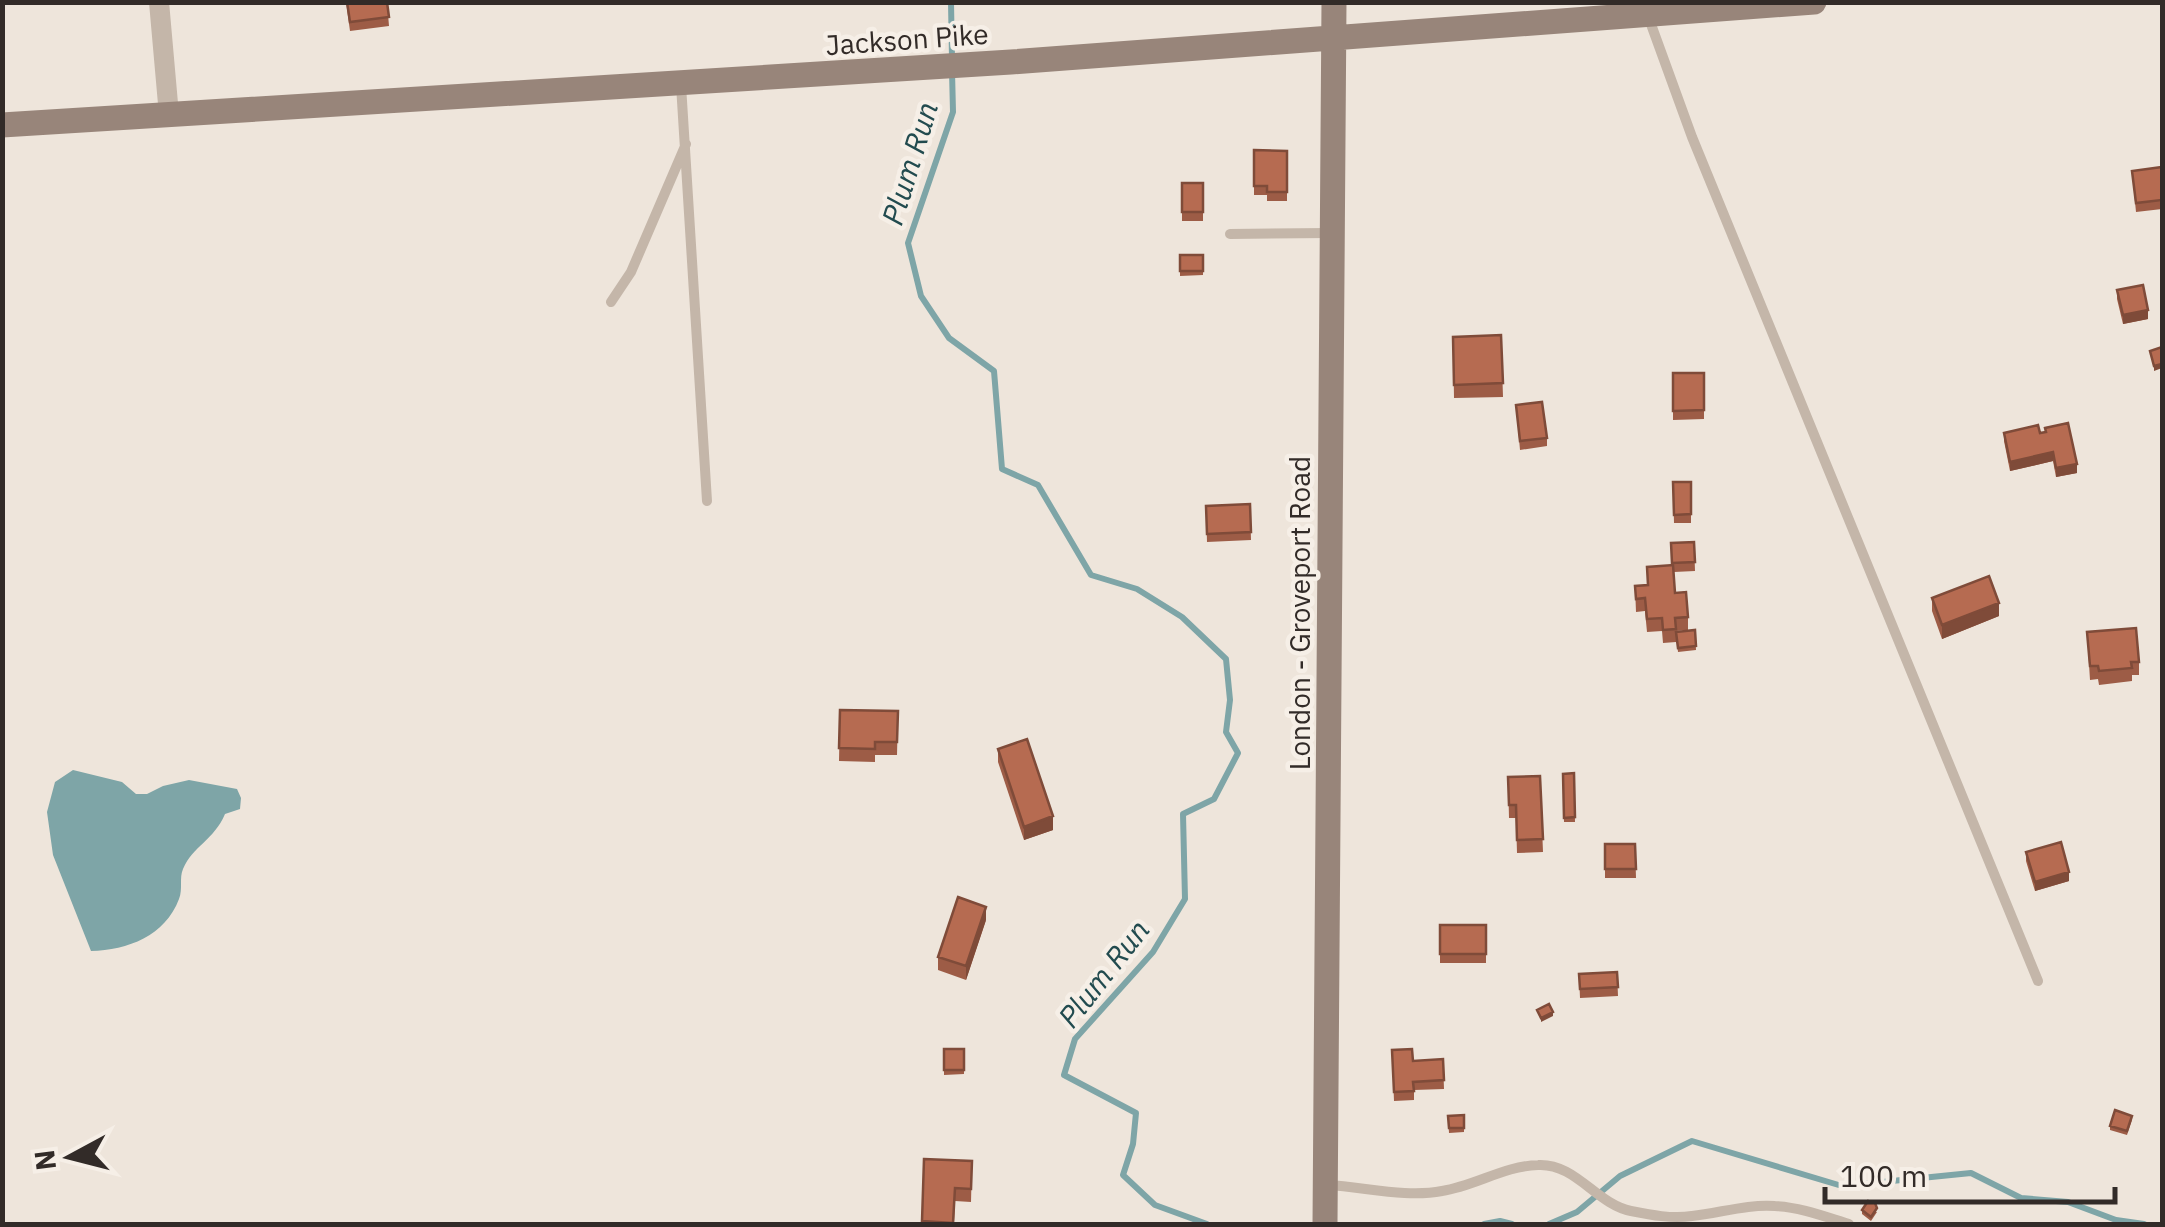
<svg xmlns="http://www.w3.org/2000/svg" width="2165" height="1227" viewBox="0 0 2165 1227" font-family="'IBM Plex Sans',sans-serif">
  <style>
    .water { fill: #7ea5a7 }
    .lines { fill: none; stroke-linecap: round; stroke-linejoin: round }
    .stream { stroke: #7ea5a7; stroke-width: 6 }
    .service { stroke: #c4b6a9; stroke-width: 10 }
    .minor { stroke: #c4b6a9; stroke-width: 20 }
    .secondary { stroke: #98857a; stroke-width: 25 }
    .wall { fill: #9d5c46 }
    .shaded-wall { fill: #7f4b39 }
    .building { fill: #b66b51; stroke: #7f4b39; stroke-width: 2.5 }
    .labels { text-anchor: middle; dominant-baseline: central; stroke-width: 9; stroke-linejoin: round; paint-order: stroke }
    .street-label { font-size: 28px; fill: #322b28; stroke: #f6efe7 }
    .water-label { font-size: 30px; font-style: italic; fill: #224b4f; stroke: #f6efe7 }
  </style>
  <rect width="100%" height="100%" fill="#eee5db"/>
  <path class="water" d="M73 770 122 782 136 794H147L163 786 189 780 237 789 241 798 240 809 225 814C214 840 193 846 183 869 179 878 183 889 179 899 165 936 128 950 91 951L53 855 47 812 55 782Z"/>
  <g class="lines">
    <path class="stream" d="M951 2 952 59
      M952 71 953 112 908 243 921 296 949 338 994 371 1002 469 1038 485 1091 575 1137 589 1182 617 1226 659 1230 700 1226 732 1238 753 1214 799 1183 814 1185 899 1153 952 1075 1039 1064 1075 1136 1113 1133 1144 1123 1175 1155 1205 1207 1224
      M1484 1224 1500 1221 1512 1224
      M1549 1224 1577 1212 1620 1176 1692 1141 1842 1186 1971 1173 2021 1198 2068 1202 2116 1220 2144 1224"/>
    <path class="service" d="M1648 16 1692 137 2038 981
      M681 85 707 501
      M1230 234 1329 233
      M611 302 631 272 686 144
      M1328 1185C1365 1187 1406 1198 1442 1191 1475 1186 1504 1166 1538 1165 1576 1163 1596 1204 1631 1211 1651 1215 1672 1219 1692 1216 1720 1213 1747 1204 1775 1206 1800 1207 1826 1217 1849 1224"/>
    <path class="minor" d="M159 2 169 115"/>
    <path class="secondary" d="M2 125 1011 62 1814 2
      M1325 1224 1334 2"/>
  </g>
  <path class="wall" d="M346 2H387L389 26 350 31Z
    M1254 150 1287 151V201H1267V195H1254Z
    M2162 167V209L2136 212 2132 171Z
    M1182 183H1203V221H1182Z
    M1180 255H1203V275L1180 276Z
    M2117 290 2148 319 2123 324 2117 299Z
    M1501 335 1503 397 1454 398 1453 337Z
    M1673 373H1704V419L1673 420Z
    M1516 405 1547 438V446L1520 450Z
    M2004 433H2040L2077 473 2056 477 2053 461 2010 471 2004 441Z
    M1673 482H1691V523H1674Z
    M1250 504 1251 540 1207 542 1206 506Z
    M1694 542 1695 571 1674 572 1675 593 1688 617V630L1676 631V642L1663 643 1662 631 1647 632 1645 611 1636 612 1635 586 1647 585V567L1672 565 1671 543Z
    M1932 598 1999 616 1942 639 1932 611Z
    M1695 630 1696 650 1678 652 1676 632Z
    M2087 632 2139 662V675H2132V681L2099 685 2098 679 2090 680Z
    M840 710 898 711 897 755H875V762L839 761Z
    M998 749 1053 830 1024 840 998 762Z
    M1574 773 1575 822H1564L1563 774Z
    M1540 776 1543 852 1517 853 1516 818H1509L1508 777Z
    M1605 844H1635L1636 878H1605Z
    M2026 852 2069 881 2035 891 2026 861Z
    M986 920 966 980 938 970V957Z
    M1440 925H1486V963H1440Z
    M1617 972 1618 996 1580 998 1579 974Z
    M944 1049H964V1074L944 1075Z
    M1392 1050 1413 1061 1443 1059 1444 1089 1414 1090V1100L1394 1101Z
    M1464 1115V1132L1449 1133 1448 1116Z
    M2132 1120 2127 1135 2110 1130V1126Z
    M924 1159 972 1161 971 1202 955 1201 954 1224H922Z
    M1862 1210 1877 1212 1871 1221 1862 1214Z"/>
  <path class="shaded-wall" d="M2148 310V319L2123 324V315Z
    M2162 364V368L2154 371V366Z
    M2053 452V461L2010 471V462Z
    M2077 464V473L2056 477V468Z
    M1999 603V616L1942 639V625Z
    M1053 816V830L1024 840V827Z
    M2069 872V881L2035 891V882Z
    M986 907V920L966 980V966Z
    M1553 1012V1016L1541 1022V1018Z"/>
  <path class="building" d="M347 2H387L389 17 350 22Z
    M1254 150 1287 151V192H1267V186H1254Z
    M2162 167V200L2136 203 2132 171Z
    M1182 183H1203V212H1182Z
    M1180 255H1203V271H1180Z
    M2143 285 2148 310 2123 315 2117 290Z
    M1501 335 1503 383 1454 385 1453 337Z
    M2162 347V364L2154 366 2150 351Z
    M1673 373H1704V410L1673 411Z
    M1542 402 1547 438 1520 441 1516 405Z
    M2068 423 2077 464 2056 468 2053 452 2010 462 2004 433 2038 425 2040 433 2046 432 2045 428Z
    M1673 482H1691V514L1674 515Z
    M1250 504 1251 532 1207 534 1206 506Z
    M1694 542 1695 562 1672 563 1671 543Z
    M1673 565 1675 593 1686 592 1688 617 1675 618 1676 629 1663 630 1662 618 1647 619 1645 598 1636 599 1635 586 1648 585 1647 567Z
    M1989 576 1999 603 1942 625 1932 598Z
    M2136 628 2139 662H2131L2132 668 2099 671 2098 666H2090L2087 632Z
    M1695 630 1696 646 1678 648 1676 632Z
    M840 710 898 711 897 742H875V749L839 748Z
    M1027 739 1053 816 1024 827 998 749Z
    M1574 773 1575 817 1564 818 1563 774Z
    M1540 776 1543 839 1517 840 1516 805H1509L1508 777Z
    M2061 842 2069 872 2035 882 2026 852Z
    M1605 844H1635L1636 869H1605Z
    M958 897 986 907 966 966 938 957Z
    M1440 925H1486V954H1440Z
    M1617 972 1618 987 1580 989 1579 974Z
    M1549 1004 1553 1012 1541 1018 1537 1010Z
    M944 1049H964V1070H944Z
    M1412 1049 1413 1061 1443 1059 1444 1080 1413 1082 1414 1091 1394 1092 1392 1050Z
    M2115 1110 2132 1116 2127 1131 2110 1126Z
    M1464 1115V1128H1449L1448 1116Z
    M924 1159 972 1161 971 1189 955 1188 953 1223 922 1221Z
    M1868 1201 1875 1203 1877 1208 1871 1217 1862 1210Z"/>
  <g class="labels">
    <g class="street-label">
      <text transform="translate(907 39) rotate(-4)">Jackson Pike</text>
      <text transform="translate(1299 613) rotate(-90)">London - Groveport Road</text>
    </g>
    <g class="water-label">
      <text transform="translate(909 163) rotate(-73)">Plum Run</text>
      <text transform="translate(1103 973) rotate(-52)">Plum Run</text>
    </g>
  </g>
  <rect width="2165" height="1227" fill="none" stroke="#322b28" stroke-width="10"/>
  <g transform="translate(70 1157) rotate(263)" stroke="#f6efe7" stroke-width="8" paint-order="stroke">
  <path d="M0-8L18 38L0 25L-18 38Z" fill="#322b28"/>
  <text y="-15" font-size="28" font-weight="bold" text-anchor="middle" fill="#322b28">N</text>
  </g>
  <path d="M1825 1187v15h290v-15" fill="none" stroke="#322b28" stroke-width="5"/>
  <text x="1840" y="1187" font-size="30" fill="#322b28" stroke="#f6efe7" stroke-width="8" paint-order="stroke">100 m</text>
</svg>
